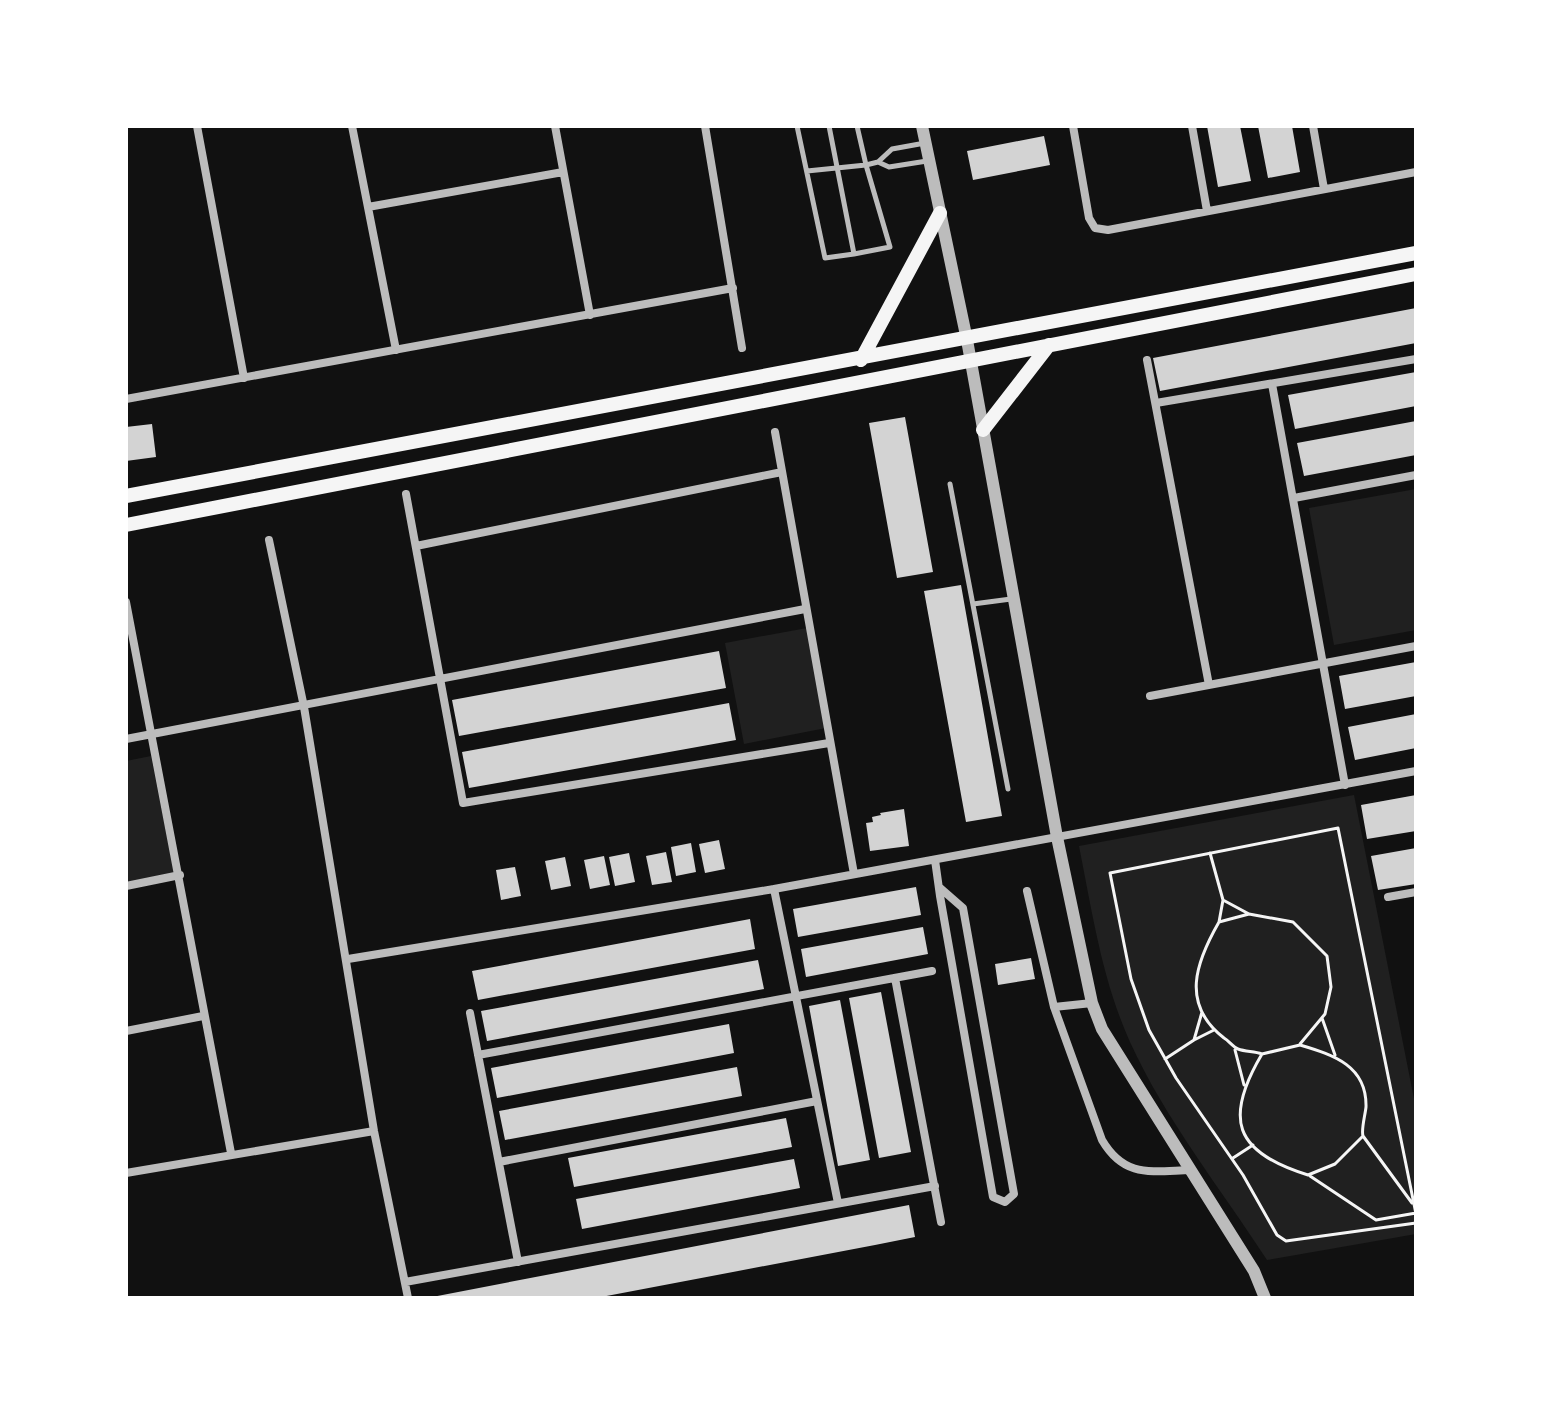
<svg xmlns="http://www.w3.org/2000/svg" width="1542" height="1424" viewBox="0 0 1542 1424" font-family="Raleway,sans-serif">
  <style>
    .green { fill: #202020 }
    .building { fill: #d3d3d3 }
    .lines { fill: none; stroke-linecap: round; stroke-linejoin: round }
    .path { stroke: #f5f5f5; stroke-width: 3 }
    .service { stroke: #bcbcbc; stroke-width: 5 }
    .minor { stroke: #bcbcbc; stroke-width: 8 }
    .tertiary { stroke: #bcbcbc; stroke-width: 12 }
    .secondary { stroke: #f5f5f5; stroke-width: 14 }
  </style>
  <rect width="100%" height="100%" fill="#111"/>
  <path class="green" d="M1416 489V630L1334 645 1309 508Z
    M807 628 826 728 744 744 725 643Z
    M151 756 174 873 126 882V761Z
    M1354 795 1416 1109V1234L1267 1260C1221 1189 1165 1119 1130 1042 1102 980 1092 911 1079 846Z"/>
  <path class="building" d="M1207 126H1240L1251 181 1218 187Z
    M1258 126H1292L1300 172 1268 178Z
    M1044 136 1050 165 973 180 967 151Z
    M1416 308V343L1160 391 1153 358Z
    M1416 372V406L1295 429 1288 395Z
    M905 417 933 572 897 578 869 423Z
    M1416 421V455L1304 476 1297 443Z
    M152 424 156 457 126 461V427Z
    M961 585 1002 816 966 822 924 591Z
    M719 651 726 688 459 736 452 700Z
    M1416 662V696L1345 709 1339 676Z
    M729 703 736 740 469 788 462 752Z
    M1416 714V748L1355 760 1348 727Z
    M1416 795V831L1367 839 1361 805Z
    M904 809 909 846 870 851 866 823 873 822 872 817 881 815 880 813Z
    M719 840 725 869 705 873 699 844Z
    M691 843 696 872 676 876 671 847Z
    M1416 848V884L1378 890 1371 856Z
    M666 852 672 882 652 885 646 856Z
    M629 853 635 882 615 886 609 857Z
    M604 856 610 885 590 889 584 860Z
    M565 857 571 886 551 890 545 861Z
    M515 867 521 896 501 900 496 870Z
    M916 887 921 915 798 937 793 909Z
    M750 919 755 949 478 1000 472 971Z
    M923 927 928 954 806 977 801 949Z
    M1031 958 1035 979 998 985 995 964Z
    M758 960 764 989 487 1041 481 1011Z
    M881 992 911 1152 879 1158 849 998Z
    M840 1000 870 1160 838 1166 809 1006Z
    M729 1024 734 1053 497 1098 491 1068Z
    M737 1067 742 1096 505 1140 499 1111Z
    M786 1118 792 1147 574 1187 568 1158Z
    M794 1159 800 1188 582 1229 576 1199Z
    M909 1205 915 1237 875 1245 596 1298H427Z"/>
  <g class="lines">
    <path class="path" d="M1210 853 1223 900
      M1219 922 1223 900 1249 914
      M1202 1012 1194 1040 1214 1030
      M1322 1018 1335 1055
      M1300 1045C1334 1055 1367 1066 1366 1107 1365 1116 1361 1130 1363 1136L1335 1164 1308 1175C1233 1152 1224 1118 1262 1054Z
      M1235 1050 1244 1085
      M1262 1054C1254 1051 1246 1052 1238 1049 1233 1047 1229 1041 1224 1038 1180 1004 1196 962 1219 922L1249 914 1293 922 1327 956 1331 987 1325 1014 1300 1044
      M1165 1059 1194 1040
      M1363 1136 1412 1203
      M1233 1158 1253 1145
      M1310 1176 1376 1220 1416 1213
      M1416 1214 1338 828 1110 873 1131 979 1149 1030 1176 1078 1243 1175 1277 1235 1286 1241 1416 1223"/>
    <path class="service" d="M797 126 825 258 854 254
      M829 126 854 254 890 247 866 165 878 162 892 149 925 143
      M878 162 889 167 927 161
      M807 171 866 165 857 126
      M950 484 1008 789
      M973 604 1011 599"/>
    <path class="minor" d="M197 126 244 378
      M352 126 396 350
      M555 126 590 315
      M705 126 742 348
      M1073 126 1089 218 1095 228 1108 230 1416 172
      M1192 126 1207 211
      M1313 126 1324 189
      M368 207 563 172
      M1147 360 1209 685
      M1272 384 1345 785
      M126 399 733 288
      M1156 403 1416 359
      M775 432 854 874
      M406 494 463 803 829 743
      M1294 498 1416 475
      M269 540 304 707 374 1131 408 1298
      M416 546 782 472
      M126 602 231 1153
      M1150 696 1416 646
      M126 739 805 609
      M935 860 940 896 993 1197 1005 1202 1014 1194 963 908 939 887
      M126 886 180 875
      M774 889 838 1203
      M1027 891 1054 1007 1102 1140C1125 1179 1152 1171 1191 1170
      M1388 897 1416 892
      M348 959 774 889 1416 771
      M895 978 941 1222
      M1054 1007 1092 1003
      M470 1013 518 1262
      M126 1031 203 1016
      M478 1055 932 971
      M499 1162 817 1101
      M126 1173 374 1131
      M405 1282 935 1186"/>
    <path class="tertiary" d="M922 126 967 340 1057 837 1092 1003 1102 1029 1254 1271 1265 1298"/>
    <path class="secondary" d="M861 360 940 213
      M983 430 1049 345
      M126 496 1416 253
      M126 525 1416 274"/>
  </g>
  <rect width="1542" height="1424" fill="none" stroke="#ffffff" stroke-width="256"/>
</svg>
